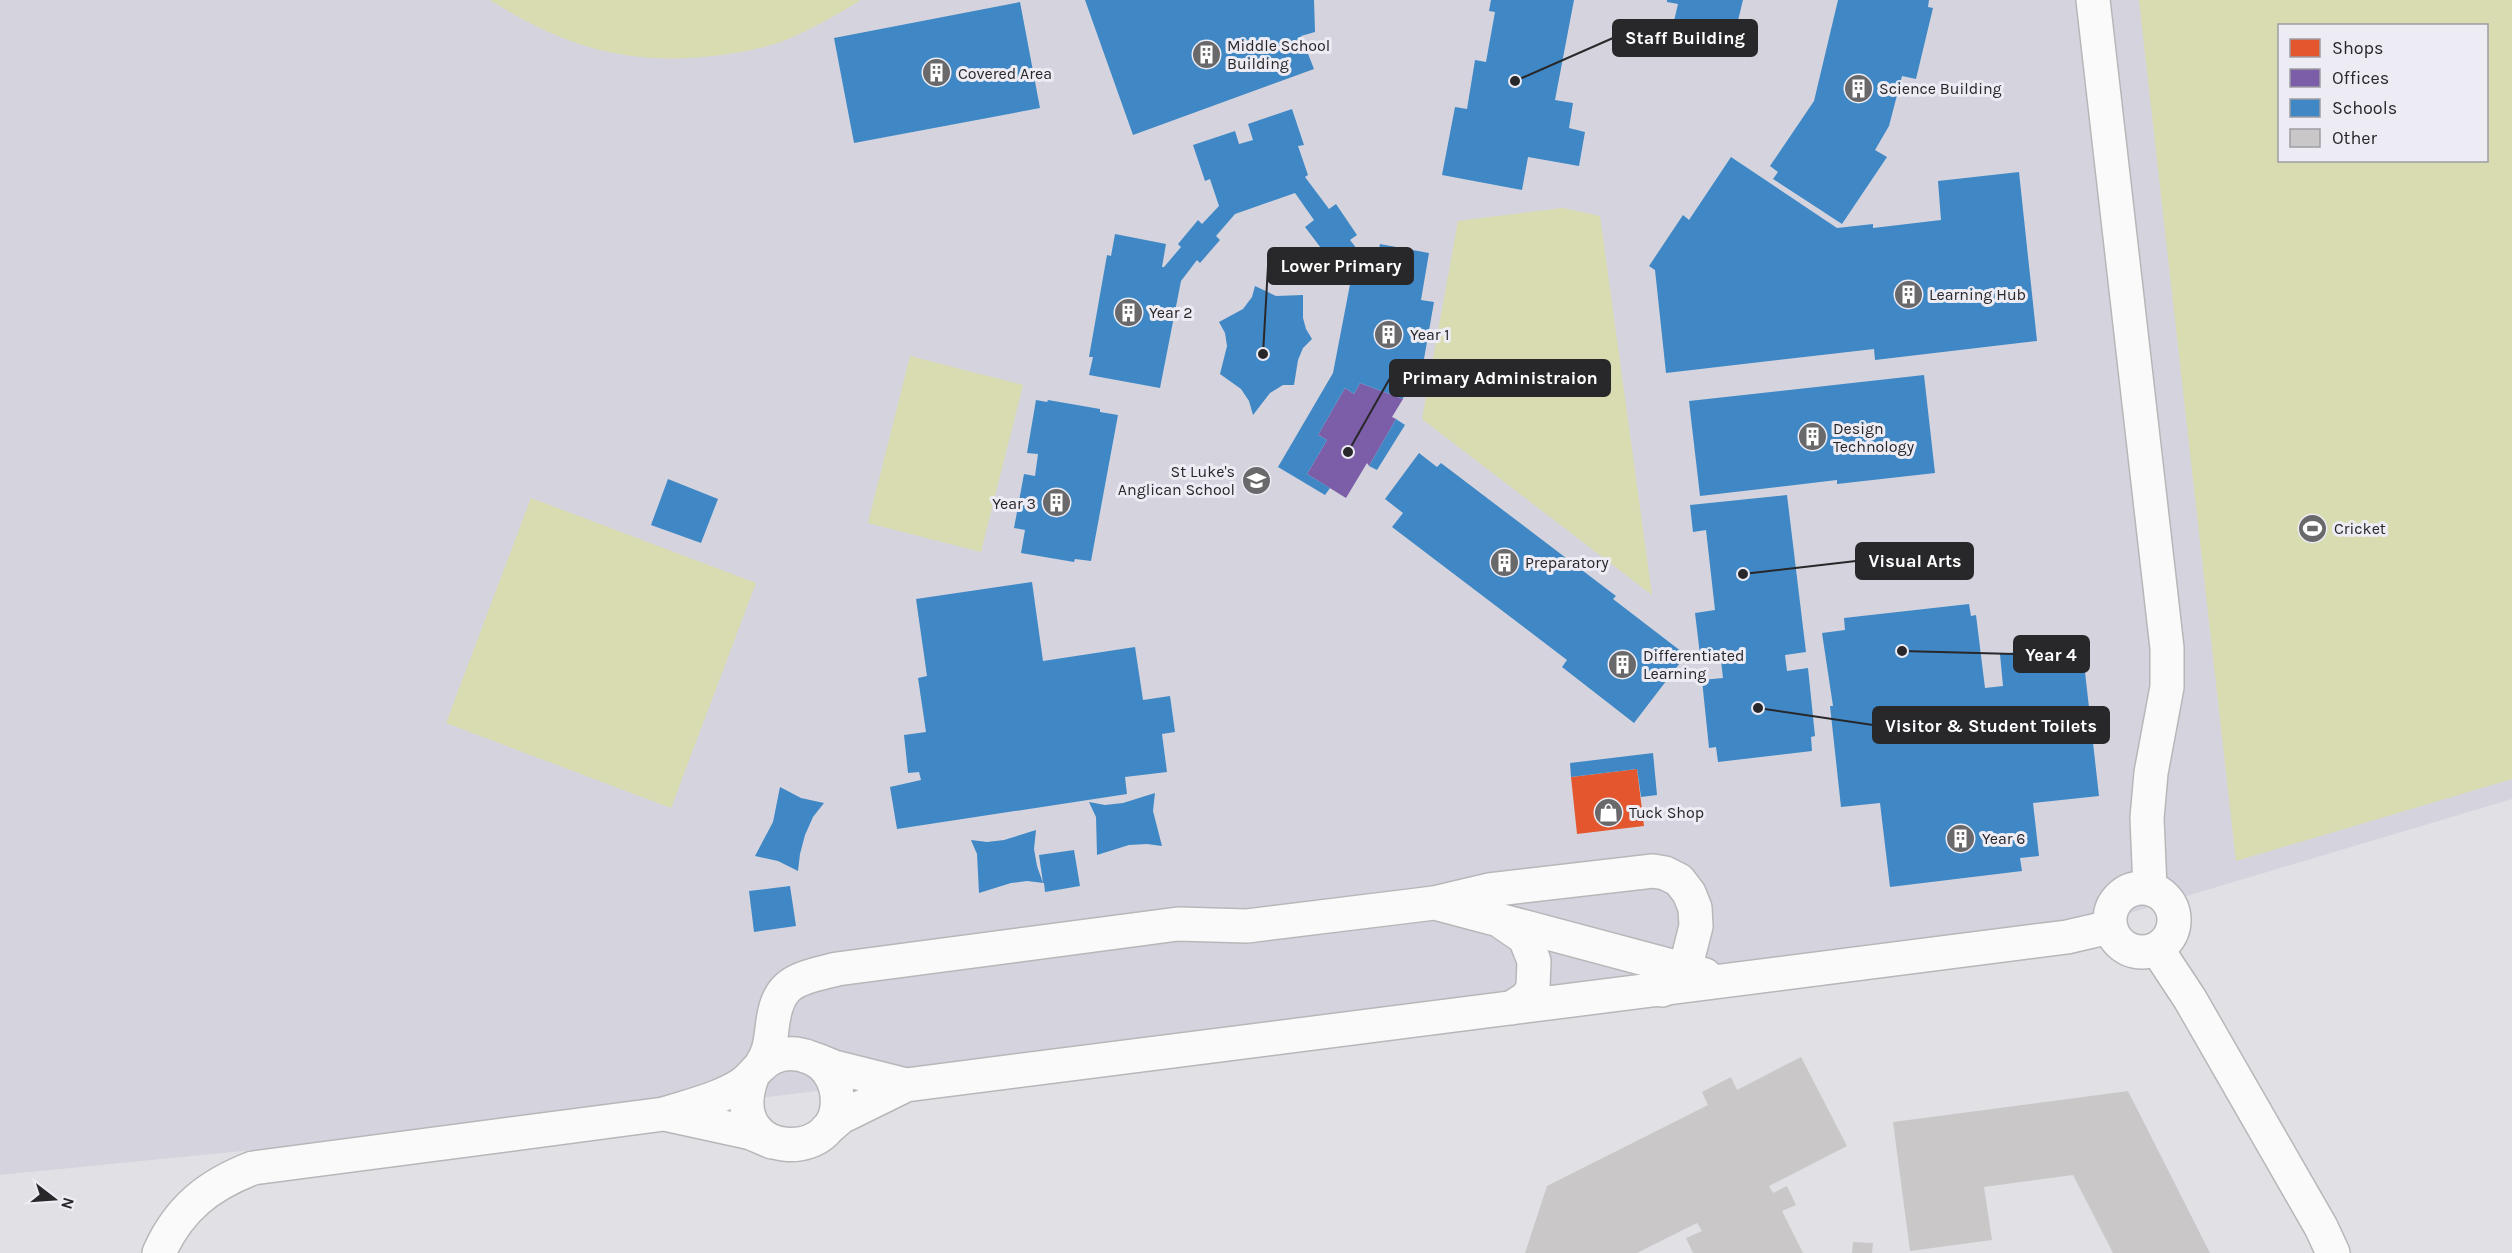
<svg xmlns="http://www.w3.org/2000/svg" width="2512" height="1253" viewBox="0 0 2512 1253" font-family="Karla,sans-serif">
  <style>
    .built { fill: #d5d4de; fill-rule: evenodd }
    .green { fill: #d9dcb0; fill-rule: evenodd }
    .shops { fill: #e4572e }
    .offices { fill: #7b5ea7 }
    .schools { fill: #3f88c5 }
    .building { fill: #c9c7c8 }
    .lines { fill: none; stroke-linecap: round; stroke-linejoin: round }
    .minor-casing { stroke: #b7b7ba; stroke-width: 36 }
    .minor { stroke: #fafafb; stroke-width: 33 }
    .labels { text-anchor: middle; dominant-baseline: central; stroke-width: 6; stroke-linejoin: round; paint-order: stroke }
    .poi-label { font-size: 16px; fill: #28272a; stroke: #edecf4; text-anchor: start }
    .leader { fill: none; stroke: #28272a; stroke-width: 2 }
    .callout-dot { fill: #28272a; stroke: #edecf4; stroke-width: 2 }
    .callout { fill: #28272a; stroke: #28272a; stroke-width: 2 }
    .callout-label { font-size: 18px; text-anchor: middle; font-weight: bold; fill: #fff }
  </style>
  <rect width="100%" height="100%" fill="#e1e1e5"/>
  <path class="built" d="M0 0H2512V799L2063 933 908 1080 660 1110 0 1175ZM2280 26H2486V160H2280Z"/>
  <path class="green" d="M490 0H861C838 14 814 28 788 39 767 48 743 52 721 55 631 67 566 48 490 0Z
    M2139 0H2512V779L2236 861ZM2280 26H2486V160H2280Z
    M1563 208 1600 216 1652 595 1422 419 1458 221Z
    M910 356 1023 385 981 552 868 523Z
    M531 498 756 583 671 808 446 723Z"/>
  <path class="shops" d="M1637 769 1644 826 1577 834 1571 777Z"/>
  <path class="offices" d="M1360 383 1403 399 1392 417 1396 419 1369 466 1367 463 1346 498 1307 474 1327 440 1318 435 1345 388 1354 394Z"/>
  <path class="schools" d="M1085 0H1314L1315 32 1301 36 1314 69 1133 135Z
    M1491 0H1574L1555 100 1573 103 1569 128 1585 132 1579 166 1528 157 1522 190 1442 175 1455 107 1467 109 1475 60 1486 62 1495 12 1489 11Z
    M1667 0H1743L1732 45 1674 21 1678 4 1667 2Z
    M1838 0H1929L1928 7 1933 8 1916 79 1902 76 1889 126 1875 150 1887 157 1842 224 1773 179 1778 172 1770 166 1814 101Z
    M1020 2 1040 108 854 143 834 38Z
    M1292 109 1304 145 1298 146 1308 175 1305 177 1329 209 1336 204 1357 235 1350 240 1371 267H1375L1380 244 1429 253 1421 300 1434 302 1421 376 1408 374 1403 399 1360 383 1354 394 1345 388 1318 435 1327 440 1307 474 1330 488 1325 495 1278 467 1333 373 1352 274 1335 251 1327 256 1305 227 1314 220 1295 193 1235 214 1216 236 1220 240 1200 263 1197 260 1181 281 1160 388 1089 375 1093 357H1089L1107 255 1111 256 1115 234 1166 244 1162 267H1164L1181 247 1178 244 1198 220 1202 224 1219 206 1210 179 1205 181 1193 145 1235 131 1239 144 1253 140 1248 124Z
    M1731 157 1837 228 1873 224V228L1941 220 1938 181 2019 172 2037 341 1875 360 1874 349 1666 373 1655 270 1649 266 1683 215 1689 220Z
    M1255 286 1276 296 1303 295V318L1306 329 1312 339 1303 348 1298 360 1294 385H1283L1270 393 1253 415 1249 401 1241 389 1220 374 1227 346 1225 333 1219 322 1243 309 1252 297Z
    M1924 375 1935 473 1837 484V480L1700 496 1689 401Z
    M1036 400 1047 402 1048 400 1100 409V412L1118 415 1091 561 1075 559 1074 562 1021 553 1025 530 1014 528 1024 474 1035 476 1038 454 1027 453Z
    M1396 419 1405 425 1377 470 1369 466Z
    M1419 453 1437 467 1441 463 1616 596 1613 599 1686 655 1634 723 1562 667 1567 660 1392 527 1403 513 1385 499Z
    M668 479 718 499 701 543 651 525Z
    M1787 495 1806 652 1785 655 1787 671 1808 668 1815 736 1811 737 1812 751 1718 762 1716 747 1709 748 1702 680 1723 678 1721 661 1701 663 1695 613 1715 610 1706 530 1693 532 1690 505Z
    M1032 582 1043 661 1135 647 1143 700 1170 696 1175 732 1162 734 1167 772 1125 777 1127 794 897 829 890 787 921 780 919 772 908 773 904 735 926 732 918 678 927 676 916 599Z
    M1969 604 1971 616 1976 615 1985 688 2003 686 2000 654 2071 646 2072 665 2084 663 2099 796 2033 803 2039 856 2020 858 2022 871 1890 887 1880 803 1841 807 1830 706H1833L1822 633 1845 630 1844 618Z
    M1653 753 1657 795 1641 797 1637 769 1571 777 1570 763Z
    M780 787 801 798 824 803 813 817 805 835 800 854 798 871 778 861 755 856 773 822Z
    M1155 793 1153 811 1162 846 1147 844 1129 845 1097 855 1096 817 1089 802 1105 805 1123 803Z
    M1036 830 1034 849 1037 866 1043 883 1039 855 1074 850 1080 886 1045 892 1044 883 1027 881 1011 883 979 893 977 854 971 840 987 842 1004 840Z
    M790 886 796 926 754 932 749 891Z"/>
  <path class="building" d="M1801 1057 1847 1146 1769 1186 1773 1193 1787 1186 1796 1205 1782 1211 1803 1253H1693L1686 1238 1702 1231 1697 1223 1637 1253H1525L1547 1186 1708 1105 1702 1092 1731 1077 1737 1090Z
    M2128 1091 2210 1253H2113L2073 1175 1984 1187 1992 1240 1910 1251 1893 1122Z
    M1853 1242 1873 1243 1872 1253H1852Z"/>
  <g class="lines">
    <defs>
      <path id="minor" d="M2093 0 2167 648V687L2151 773 2147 818 2150 888
        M2110 920a32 32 0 1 1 64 0a32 32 0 1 1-64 0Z
        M1439 904 1705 975
        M1503 923 1525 938 1534 961 1533 987 1528 997 1511 1008
        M2157 949 2190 999 2321 1227 2333 1253
        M817 1060 834 1067 906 1085 841 1117 826 1130
        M761 1065C769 1053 770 1044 772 1029 777 981 794 980 837 969L1178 924 1247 926 1434 903 1489 890 1653 871 1665 873 1679 880 1689 893 1695 908 1696 926 1685 970 1676 985 1662 990
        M752 1077C720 1165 852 1165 836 1089 833 1076 824 1063 811 1058 794 1051 775 1052 761 1066 754 1072 749 1080 741 1085 719 1099 689 1106 664 1114L751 1133 772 1142
        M906 1085 2067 937 2110 927
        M159 1253C179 1208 209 1185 253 1168L664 1114"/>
    </defs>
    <use href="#minor" class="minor-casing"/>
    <use href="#minor" class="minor"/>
  </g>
  <defs>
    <symbol id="building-disc" viewBox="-11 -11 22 22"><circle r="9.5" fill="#69686b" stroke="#edecf4"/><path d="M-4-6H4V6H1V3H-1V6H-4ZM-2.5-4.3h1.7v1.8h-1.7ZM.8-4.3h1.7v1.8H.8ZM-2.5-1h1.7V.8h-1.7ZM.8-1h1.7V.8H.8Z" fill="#fff"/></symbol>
    <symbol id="school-disc" viewBox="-11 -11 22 22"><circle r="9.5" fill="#69686b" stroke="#edecf4"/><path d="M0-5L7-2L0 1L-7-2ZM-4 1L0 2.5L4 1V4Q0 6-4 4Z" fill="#fff"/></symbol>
    <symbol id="stadium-disc" viewBox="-11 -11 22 22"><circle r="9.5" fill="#69686b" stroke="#edecf4"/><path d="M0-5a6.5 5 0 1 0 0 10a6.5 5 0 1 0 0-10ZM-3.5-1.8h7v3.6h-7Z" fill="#fff"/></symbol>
    <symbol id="shop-disc" viewBox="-11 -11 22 22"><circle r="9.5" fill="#69686b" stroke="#edecf4"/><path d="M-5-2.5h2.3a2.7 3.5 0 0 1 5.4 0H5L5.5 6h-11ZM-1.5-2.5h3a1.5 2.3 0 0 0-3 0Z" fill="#fff"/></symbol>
  </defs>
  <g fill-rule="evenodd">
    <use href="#building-disc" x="1190" y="38" width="33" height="33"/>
    <use href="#building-disc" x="920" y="56" width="33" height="33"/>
    <use href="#building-disc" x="1842" y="72" width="33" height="33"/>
    <use href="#building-disc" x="1892" y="278" width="33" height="33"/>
    <use href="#building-disc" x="1112" y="296" width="33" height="33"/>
    <use href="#building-disc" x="1372" y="318" width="33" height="33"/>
    <use href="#building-disc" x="1796" y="420" width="33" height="33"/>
    <use href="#school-disc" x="1240" y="464" width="33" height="33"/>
    <use href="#building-disc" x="1040" y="486" width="33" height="33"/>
    <use href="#stadium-disc" x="2296" y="512" width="33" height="33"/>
    <use href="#building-disc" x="1488" y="546" width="33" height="33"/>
    <use href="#building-disc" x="1606" y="648" width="33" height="33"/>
    <use href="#shop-disc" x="1592" y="796" width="33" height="33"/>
    <use href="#building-disc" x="1944" y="822" width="33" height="33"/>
  </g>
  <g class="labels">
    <g class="poi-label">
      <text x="1227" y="45">Middle School<tspan x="1227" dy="18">Building</tspan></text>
      <text x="958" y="73">Covered Area</text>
      <text x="1879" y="88">Science Building</text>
      <text x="1929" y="294">Learning Hub</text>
      <text x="1149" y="312">Year 2</text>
      <text x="1410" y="334">Year 1</text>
      <text x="1833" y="428">Design<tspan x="1833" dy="18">Technology</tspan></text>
      <text x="1235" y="471" text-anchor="end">St Luke's<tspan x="1235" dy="18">Anglican School</tspan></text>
      <text x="1036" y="503" text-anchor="end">Year 3</text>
      <text x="2334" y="528">Cricket</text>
      <text x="1525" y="562">Preparatory</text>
      <text x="1643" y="655">Differentiated<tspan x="1643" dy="18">Learning</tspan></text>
      <text x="1629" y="812">Tuck Shop</text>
      <text x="1982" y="838">Year 6</text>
    </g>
  </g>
  <path class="leader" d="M1515 81L1613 38M1263 354L1268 266M1348 452L1390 378M1743 574L1856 561M1902 651L2014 654M1758 708L1873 725"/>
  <g class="callout-dot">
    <circle cx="1515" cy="81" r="6"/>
    <circle cx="1263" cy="354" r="6"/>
    <circle cx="1348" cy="452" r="6"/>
    <circle cx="1743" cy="574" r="6"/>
    <circle cx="1902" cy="651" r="6"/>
    <circle cx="1758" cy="708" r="6"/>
  </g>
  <g class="callout">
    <rect x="1613" y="20" width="144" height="36" rx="6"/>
    <rect x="1268" y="248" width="145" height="36" rx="6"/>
    <rect x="1390" y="360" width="220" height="36" rx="6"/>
    <rect x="1856" y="543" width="117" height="36" rx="6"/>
    <rect x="2014" y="636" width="75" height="36" rx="6"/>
    <rect x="1873" y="707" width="236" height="36" rx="6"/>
  </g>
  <g class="callout-label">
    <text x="1685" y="44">Staff Building</text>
    <text x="1341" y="272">Lower Primary</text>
    <text x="1500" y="384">Primary Administraion</text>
    <text x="1915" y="567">Visual Arts</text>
    <text x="2051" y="661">Year 4</text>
    <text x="1991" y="732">Visitor &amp; Student Toilets</text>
  </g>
  <rect x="2278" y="24" width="210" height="138" fill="#edecf4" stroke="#9e9da3" stroke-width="1.5"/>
  <rect x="2290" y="39" width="30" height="18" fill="#e4572e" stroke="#9e9da3" stroke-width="1.5"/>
  <text x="2332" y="54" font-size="18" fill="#28272a">Shops</text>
  <rect x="2290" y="69" width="30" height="18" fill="#7b5ea7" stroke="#9e9da3" stroke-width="1.5"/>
  <text x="2332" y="84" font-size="18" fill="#28272a">Offices</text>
  <rect x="2290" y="99" width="30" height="18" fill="#3f88c5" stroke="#9e9da3" stroke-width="1.5"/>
  <text x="2332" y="114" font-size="18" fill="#28272a">Schools</text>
  <rect x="2290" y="129" width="30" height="18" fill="#c9c7c8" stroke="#9e9da3" stroke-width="1.5"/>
  <text x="2332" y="144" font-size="18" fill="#28272a">Other</text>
  <g transform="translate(54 1199) rotate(107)" stroke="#edecf4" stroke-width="4.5" paint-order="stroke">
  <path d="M0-4.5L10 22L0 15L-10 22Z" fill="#28272a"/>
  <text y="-9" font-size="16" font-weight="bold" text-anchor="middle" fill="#28272a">N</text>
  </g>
</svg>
